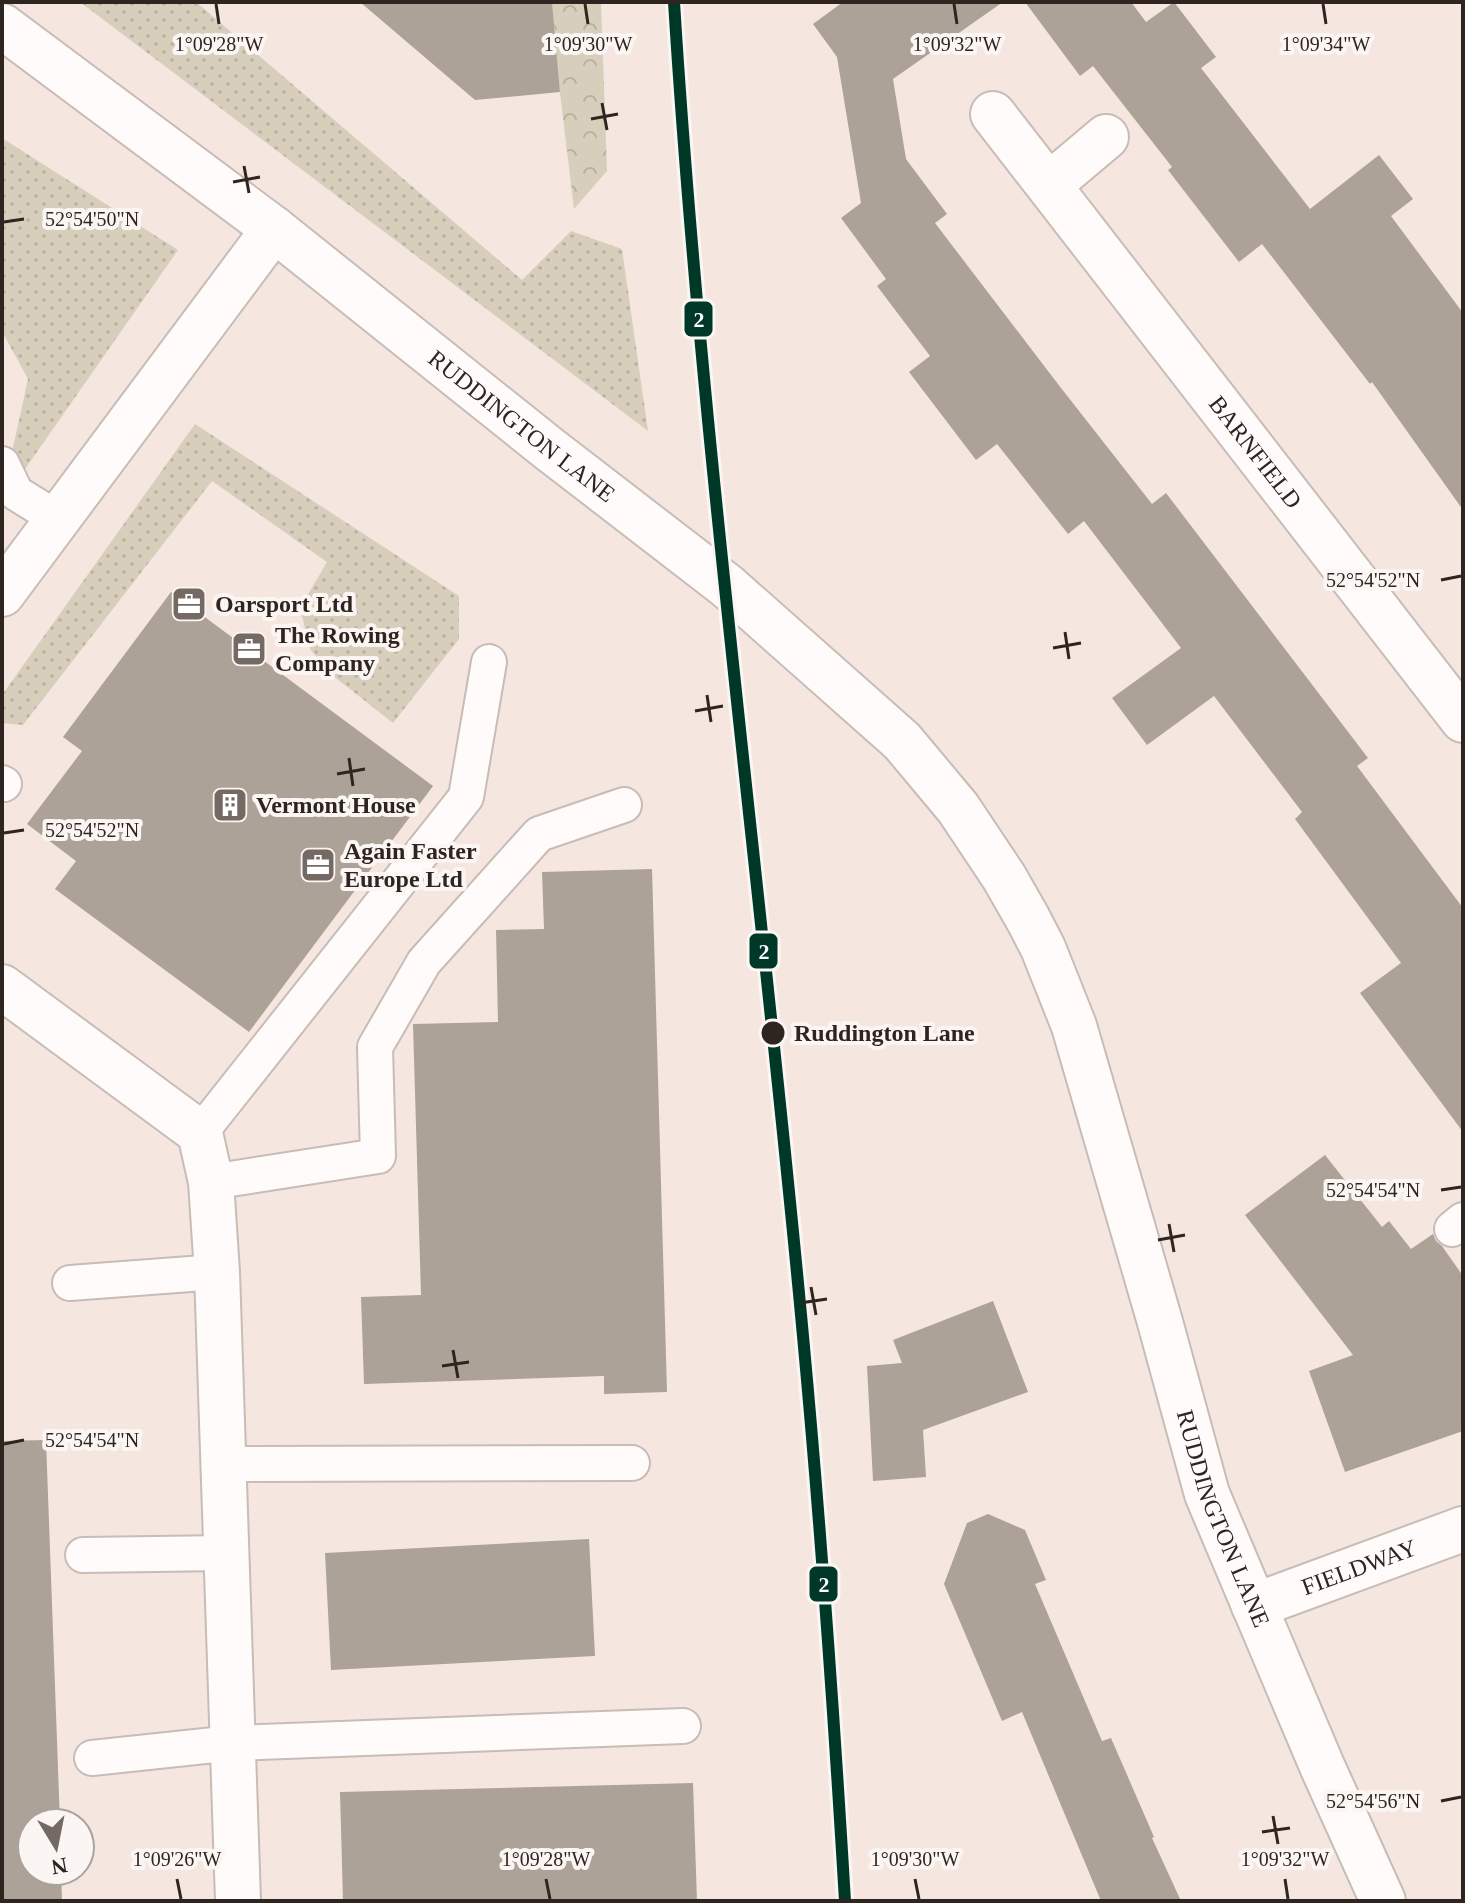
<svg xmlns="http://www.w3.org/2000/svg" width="1465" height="1903" viewBox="0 0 1465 1903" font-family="Georgia,serif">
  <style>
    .grass { fill: url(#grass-dots) }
    .forest { fill: url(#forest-crowns) }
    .building { fill: #aca298 }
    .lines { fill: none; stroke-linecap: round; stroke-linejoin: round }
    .service-casing { stroke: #c7bcb6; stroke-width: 38 }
    .minor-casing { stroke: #c7bcb6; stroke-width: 48 }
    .secondary-casing { stroke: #c7bcb6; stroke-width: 48 }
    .service { stroke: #fefbfa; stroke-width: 34 }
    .minor { stroke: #fefbfa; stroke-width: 44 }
    .secondary { stroke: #fefbfa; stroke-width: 44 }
    .tram-1-casing { stroke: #fbf6f3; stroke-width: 18 }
    .tram-1 { stroke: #003828; stroke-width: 12 }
    .ticks { fill: none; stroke: #2f2520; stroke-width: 3 }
    .stop-dot { fill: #2f2520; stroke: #fbf6f3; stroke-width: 3 }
    .labels { text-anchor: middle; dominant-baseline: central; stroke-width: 8; stroke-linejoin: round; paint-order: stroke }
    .street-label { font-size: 24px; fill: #2f2520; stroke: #fbf6f3 }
    .poi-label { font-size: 24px; font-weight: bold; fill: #2f2520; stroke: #fbf6f3; text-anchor: start }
    .stop-label { font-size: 24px; font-weight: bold; fill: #2f2520; stroke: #fbf6f3; text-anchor: start }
    .ticks-label { font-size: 20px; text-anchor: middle; fill: #2f2520; stroke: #fbf6f3; stroke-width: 8; stroke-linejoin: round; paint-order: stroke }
    .line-badge { stroke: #fbf6f3; stroke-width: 3 }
    .badge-label { font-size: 22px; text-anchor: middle; font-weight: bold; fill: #fff }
  </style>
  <defs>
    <pattern id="grass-dots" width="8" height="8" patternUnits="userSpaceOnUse" patternTransform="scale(2)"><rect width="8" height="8" fill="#d7cfbc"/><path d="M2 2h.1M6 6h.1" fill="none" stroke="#b9b2a1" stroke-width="1.8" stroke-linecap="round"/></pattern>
    <pattern id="forest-crowns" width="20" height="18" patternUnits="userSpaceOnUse" patternTransform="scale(2)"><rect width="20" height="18" fill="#d7cfbc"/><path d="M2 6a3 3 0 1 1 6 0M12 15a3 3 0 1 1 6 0" fill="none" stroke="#b9b2a1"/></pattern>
  </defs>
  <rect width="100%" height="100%" fill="#f5e7e0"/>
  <path class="grass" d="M80 2H196L522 280 571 231 622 249 648 431Z
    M2 138 178 250 25 469 12 452 28 379 5 337 2 334Z
    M195 424 459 596V639L393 723 332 675 310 649 300 608 327 562 212 481 23 725 2 723V695Z"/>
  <path class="forest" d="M552 2H601L607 171 574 209 560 93Z"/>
  <path class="building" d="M360 2H552L560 92 475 100Z
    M843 2H1003L893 79 906 159 947 214 935 223 1061 388 1152 504 1166 493 1368 758 1357 766 1463 908V1132L1360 993 1401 963 1295 819 1302 812 1214 696 1147 745 1112 698 1181 648 1084 521 1068 534 997 444 976 460 909 372 930 356 877 286 886 279 841 218 861 203 837 57 813 24Z
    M1025 2H1131L1146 22 1174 2 1216 57 1201 68 1310 209 1379 155 1413 199 1391 216 1463 313V510L1372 382 1370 384 1262 244 1239 262 1168 170 1172 167 1093 66 1080 76Z
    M171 592 433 786 249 1032 55 889 76 861 27 824 82 751 63 737Z
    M652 869 667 1392 604 1394V1376L364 1384 361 1297 421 1295 413 1024 498 1022 496 930 544 929 542 872Z
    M1325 1155 1382 1227 1389 1221 1411 1249 1433 1234 1436 1241 1442 1246 1463 1276V1431L1345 1472 1309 1371 1353 1355 1245 1215Z
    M993 1301 1028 1392 923 1430 926 1477 873 1481 867 1366 902 1363 893 1340Z
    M46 1440 60 1823H32V1871H61L62 1901H2V1441Z
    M988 1514 1025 1530 1046 1580 1035 1584 1102 1741 1111 1738 1154 1837 1152 1838 1181 1901H1101L1022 1712 1002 1721 944 1584 967 1523Z
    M589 1539 595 1656 331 1670 325 1553Z
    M693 1783 697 1901H343L340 1792Z"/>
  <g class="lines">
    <defs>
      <path id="service" d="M2 464 16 493 58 519
        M2 783 4 784
        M200 1133 466 797 489 662
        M211 1182 378 1156 375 1047 424 962 539 834 624 805
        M1452 1229 1463 1220
        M70 1283 217 1272
        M223 1464 632 1463
        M83 1555 226 1553
        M92 1758 233 1743 683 1726"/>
      <g id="minor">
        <path id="s1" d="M993 114 1463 720"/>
        <path d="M1049 185 1106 137"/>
        <path d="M2 594 274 229"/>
        <path d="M2 987 200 1133 211 1182 217 1272 238 1901"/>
        <path id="s2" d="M1254 1606 1463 1529"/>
      </g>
      <g id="secondary">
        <path id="s3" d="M2 26 274 229 548 448 727 586 902 741 958 808 1004 877 1028 919 1043 948 1074 1026 1160 1322 1207 1494 1322 1766 1383 1901"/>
      </g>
    </defs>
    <use href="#service" class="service-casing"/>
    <use href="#minor" class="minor-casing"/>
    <use href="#secondary" class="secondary-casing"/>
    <use href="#service" class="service"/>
    <use href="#minor" class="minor"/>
    <use href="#secondary" class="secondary"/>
    <defs>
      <path id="tram-1" d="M674 2C702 452 763 898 804 1347 821 1531 834 1716 845 1901"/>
    </defs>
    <use href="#tram-1" class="tram-1-casing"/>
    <use href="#tram-1" class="tram-1"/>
  </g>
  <path class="ticks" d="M216 4 219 24M585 4 588 24M954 4 957 24M1323 4 1326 24M602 103 607 130M591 119 618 114M244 166 249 193M233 182 260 177M4 222 24 219M1441 580 1461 576M1065 632 1069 659M1053 648 1081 643M707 695 711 722M695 711 723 706M349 758 353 786M337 774 365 769M4 833 24 830M1441 1190 1461 1187M1169 1224 1174 1252M1158 1240 1185 1235M811 1287 816 1315M800 1303 827 1299M453 1350 458 1378M442 1366 469 1362M4 1444 24 1440M1441 1801 1461 1797M1273 1816 1278 1844M1262 1832 1290 1828M177 1879 181 1899M546 1879 550 1899M915 1879 919 1899M1285 1879 1288 1899"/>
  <defs>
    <symbol id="office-square" viewBox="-11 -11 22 22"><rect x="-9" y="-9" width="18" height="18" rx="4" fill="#746963" stroke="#fbf6f3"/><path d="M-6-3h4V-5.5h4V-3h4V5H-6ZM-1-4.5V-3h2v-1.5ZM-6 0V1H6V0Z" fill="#fff"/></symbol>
    <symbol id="building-square" viewBox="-11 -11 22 22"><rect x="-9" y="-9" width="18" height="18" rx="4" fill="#746963" stroke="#fbf6f3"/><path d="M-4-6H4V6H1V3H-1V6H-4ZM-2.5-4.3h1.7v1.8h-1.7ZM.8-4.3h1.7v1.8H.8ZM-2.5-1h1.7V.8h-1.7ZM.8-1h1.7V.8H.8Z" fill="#fff"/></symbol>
  </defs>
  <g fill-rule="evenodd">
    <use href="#office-square" x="169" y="584" width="40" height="40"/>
    <use href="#office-square" x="229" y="629" width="40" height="40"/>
    <use href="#building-square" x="210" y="785" width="40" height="40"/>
    <use href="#office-square" x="298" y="845" width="40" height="40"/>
  </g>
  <circle class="stop-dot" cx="773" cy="1033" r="13"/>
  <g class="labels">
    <g class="street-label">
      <text stroke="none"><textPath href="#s3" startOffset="656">RUDDINGTON LANE</textPath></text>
      <text stroke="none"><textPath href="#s1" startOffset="428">BARNFIELD</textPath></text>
      <text stroke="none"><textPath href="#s3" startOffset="2000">RUDDINGTON LANE</textPath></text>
      <text stroke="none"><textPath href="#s2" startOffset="112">FIELDWAY</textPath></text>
    </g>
    <g class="poi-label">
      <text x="215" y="604">Oarsport Ltd</text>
      <text x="275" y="635">The Rowing<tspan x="275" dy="28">Company</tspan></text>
      <text x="256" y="805">Vermont House</text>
      <text x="344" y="851">Again Faster<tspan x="344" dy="28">Europe Ltd</tspan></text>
    </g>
    <g class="stop-label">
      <text x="794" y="1033">Ruddington Lane</text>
    </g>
  </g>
  <g class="ticks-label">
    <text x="219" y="51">1°09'28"W</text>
    <text x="588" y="51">1°09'30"W</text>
    <text x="957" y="51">1°09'32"W</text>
    <text x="1326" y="51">1°09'34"W</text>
    <text x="92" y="226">52°54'50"N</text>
    <text x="1373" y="587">52°54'52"N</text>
    <text x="92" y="837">52°54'52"N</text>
    <text x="1373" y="1197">52°54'54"N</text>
    <text x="92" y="1447">52°54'54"N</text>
    <text x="1373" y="1808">52°54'56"N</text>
    <text x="177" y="1866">1°09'26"W</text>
    <text x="546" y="1866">1°09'28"W</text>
    <text x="915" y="1866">1°09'30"W</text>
    <text x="1285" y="1866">1°09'32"W</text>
  </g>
  <g class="line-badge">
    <rect x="683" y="300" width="31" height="38" rx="8" fill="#003828"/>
    <rect x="748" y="932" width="31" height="38" rx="8" fill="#003828"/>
    <rect x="808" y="1565" width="31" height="38" rx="8" fill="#003828"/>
  </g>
  <g class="badge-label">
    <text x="699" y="327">2</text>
    <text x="764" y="959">2</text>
    <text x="824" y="1592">2</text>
  </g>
  <rect width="1465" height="1903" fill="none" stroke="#2f2520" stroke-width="8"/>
  <g transform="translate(56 1847) rotate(170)"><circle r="38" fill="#fbf6f3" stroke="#a9a29f" stroke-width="2"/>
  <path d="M0-6L14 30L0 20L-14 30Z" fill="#746963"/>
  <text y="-12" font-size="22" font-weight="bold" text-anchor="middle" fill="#2f2520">N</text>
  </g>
</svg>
